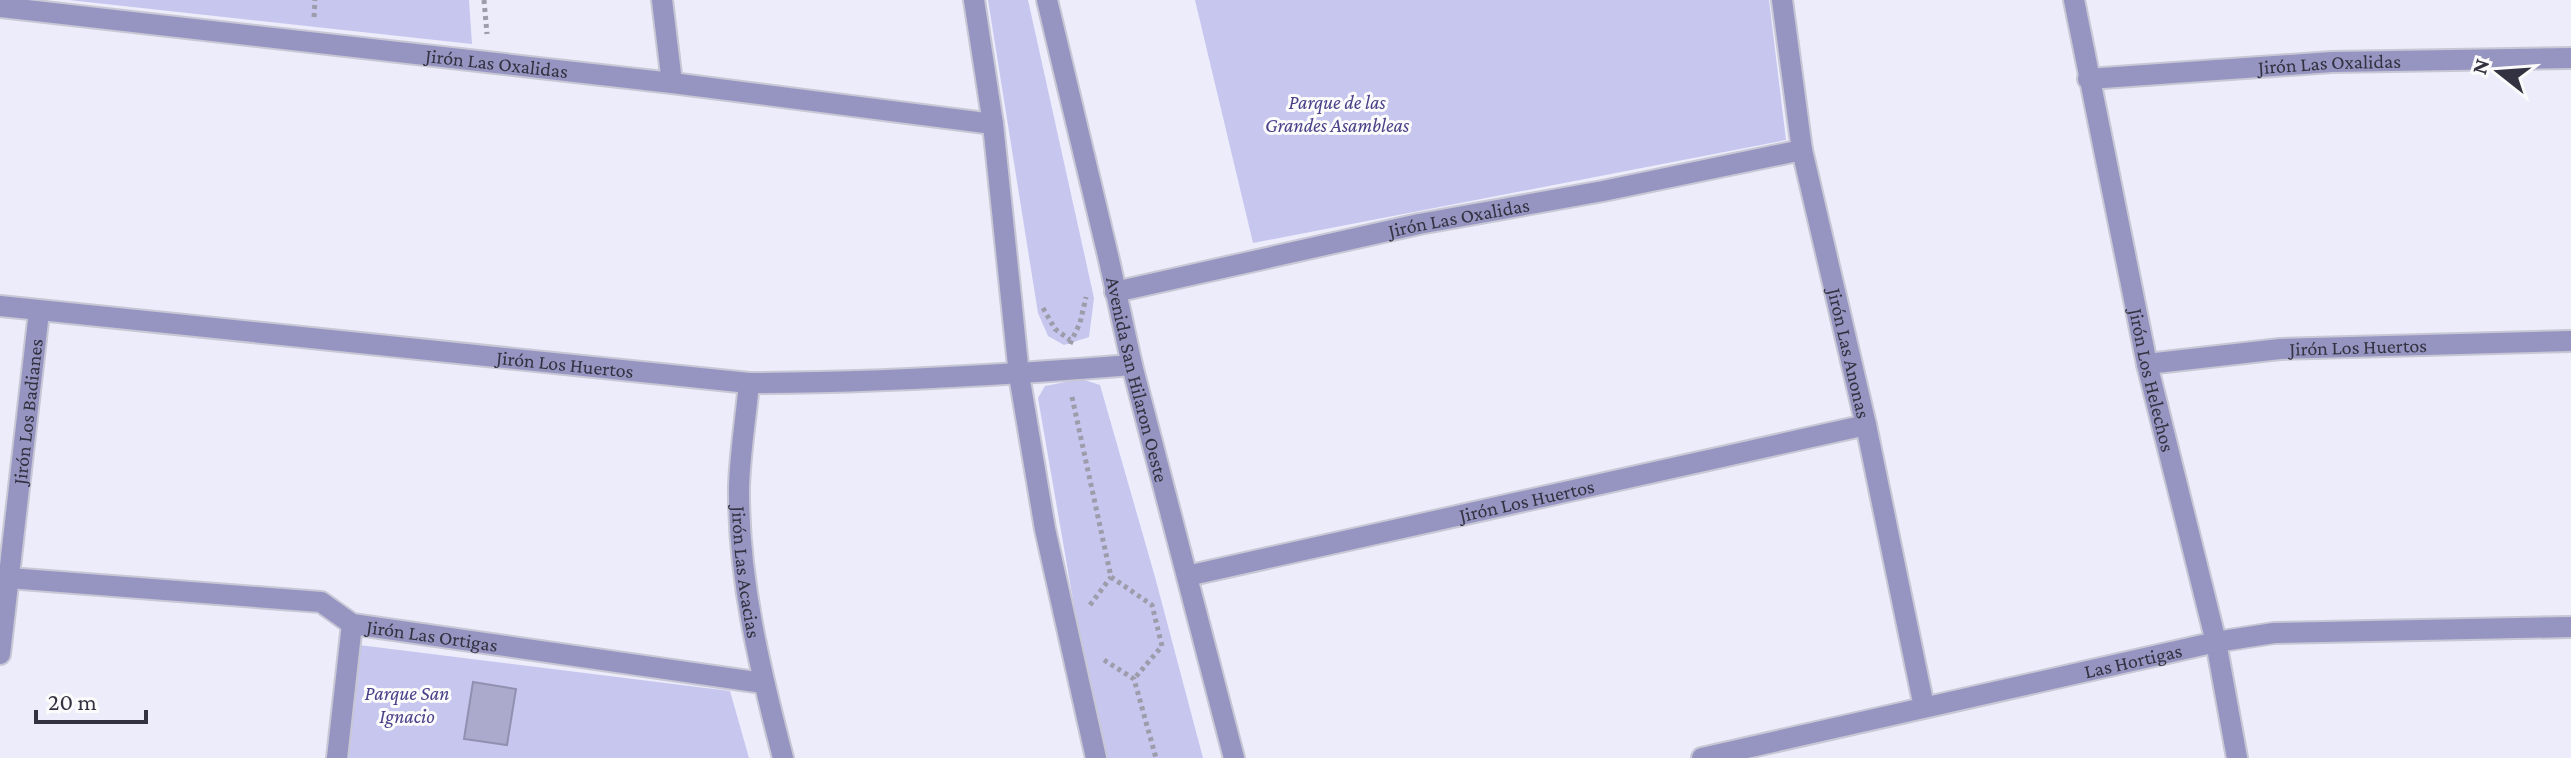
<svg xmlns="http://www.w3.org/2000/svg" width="2571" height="758" viewBox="0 0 2571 758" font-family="'Crimson Pro',serif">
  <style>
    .green { fill: #c7c6ef }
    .building { fill: #abaacc; stroke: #9190b0; stroke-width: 2 }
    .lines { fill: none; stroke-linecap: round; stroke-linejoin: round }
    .minor-casing { stroke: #c7c7d5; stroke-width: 24 }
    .path { stroke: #9d9caa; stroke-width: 5; stroke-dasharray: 4 4; stroke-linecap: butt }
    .minor { stroke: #9694c1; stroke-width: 20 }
    .labels { text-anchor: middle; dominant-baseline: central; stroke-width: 6; stroke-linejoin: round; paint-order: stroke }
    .street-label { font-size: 20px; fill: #333240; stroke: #fbfbfb }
    .park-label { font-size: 20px; font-style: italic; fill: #4a4089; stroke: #fbfbfb }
  </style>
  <rect width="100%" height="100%" fill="#ececfa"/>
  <path class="green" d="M69 0H469L472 44Z
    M988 0H1028L1094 298 1089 337 1064 345 1048 336 1038 313Z
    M1195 0H1769L1786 140 1253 243Z
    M1081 379 1100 385 1155 577 1203 758H1107L1087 681 1038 398 1045 386Z
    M359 645 730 691 749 758H347Z"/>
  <path class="building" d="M473 682 516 689 507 745 464 739Z"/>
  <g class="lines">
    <defs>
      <g id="minor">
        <path d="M662 0 672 83"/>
        <path d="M974 0 993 124 1019 375 1045 529 1096 758"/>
        <path id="s1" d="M1047 0 1109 260 1132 365 1234 758"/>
        <path id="s2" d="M1782 0 1802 150 1866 425 1924 707"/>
        <path id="s3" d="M2074 0 2147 364 2216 642 2237 758"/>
        <path id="s4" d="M0 7 672 83 993 124"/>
        <path id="s5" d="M2088 79 2332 62 2571 58"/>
        <path id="s6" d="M1115 292 1419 224 1603 191 1802 150"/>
        <path id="s7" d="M0 306 749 383C877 383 1004 375 1132 365"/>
        <path id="s8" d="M2147 364 2280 349 2571 341"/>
        <path id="s9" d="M749 383C746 417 740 452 739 487 738 579 760 669 783 758"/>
        <path id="s10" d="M1187 576 1866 425"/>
        <path id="s11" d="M9 578 321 602 352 624 763 683"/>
        <path id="s12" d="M0 654 39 312"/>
        <path d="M337 758 352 624"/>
        <path id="s13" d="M1702 758 2216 642 2274 633 2571 627"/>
      </g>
    </defs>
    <use href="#minor" class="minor-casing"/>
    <path class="path" d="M484 0 487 34
      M314 17 315 0
      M1043 308 1055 329 1070 340
      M1070 344 1080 323 1086 297
      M1072 397 1111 577 1152 605 1162 646 1134 679
      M1090 605 1111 577
      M1104 660 1134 679 1156 758"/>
    <use href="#minor" class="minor"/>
  </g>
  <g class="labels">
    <g class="street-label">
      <text stroke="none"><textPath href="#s4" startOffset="500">Jirón Las Oxalidas</textPath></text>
      <text stroke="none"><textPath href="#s5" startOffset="242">Jirón Las Oxalidas</textPath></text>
      <text stroke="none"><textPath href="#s6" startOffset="352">Jirón Las Oxalidas</textPath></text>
      <text stroke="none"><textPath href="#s8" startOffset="212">Jirón Los Huertos</textPath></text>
      <text stroke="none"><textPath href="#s2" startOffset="360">Jirón Las Anonas</textPath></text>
      <text stroke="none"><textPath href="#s7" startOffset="568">Jirón Los Huertos</textPath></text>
      <text stroke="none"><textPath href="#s1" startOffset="390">Avenida San Hilaron Oeste</textPath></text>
      <text stroke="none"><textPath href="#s3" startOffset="388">Jirón Los Helechos</textPath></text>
      <text stroke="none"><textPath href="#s12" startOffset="244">Jirón Los Badianes</textPath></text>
      <text stroke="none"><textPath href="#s10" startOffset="348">Jirón Los Huertos</textPath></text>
      <text stroke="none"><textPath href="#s9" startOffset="190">Jirón Las Acacias</textPath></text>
      <text stroke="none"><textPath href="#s11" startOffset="432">Jirón Las Ortigas</textPath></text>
      <text stroke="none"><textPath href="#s13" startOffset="442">Las Hortigas</textPath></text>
    </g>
    <g class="park-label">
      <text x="1337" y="102">Parque de las<tspan x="1337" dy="23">Grandes Asambleas</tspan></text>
      <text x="407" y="693">Parque San<tspan x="407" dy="23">Ignacio</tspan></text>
    </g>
  </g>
  <g transform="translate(2499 72) rotate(287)" stroke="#fbfbfb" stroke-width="6" paint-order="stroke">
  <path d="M0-6L14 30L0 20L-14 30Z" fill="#333240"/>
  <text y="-12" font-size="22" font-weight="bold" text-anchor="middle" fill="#333240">N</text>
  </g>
  <path d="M36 710v12h110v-12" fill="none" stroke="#333240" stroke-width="4"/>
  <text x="48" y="710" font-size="24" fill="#333240" stroke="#fbfbfb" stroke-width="6" paint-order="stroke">20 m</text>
</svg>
